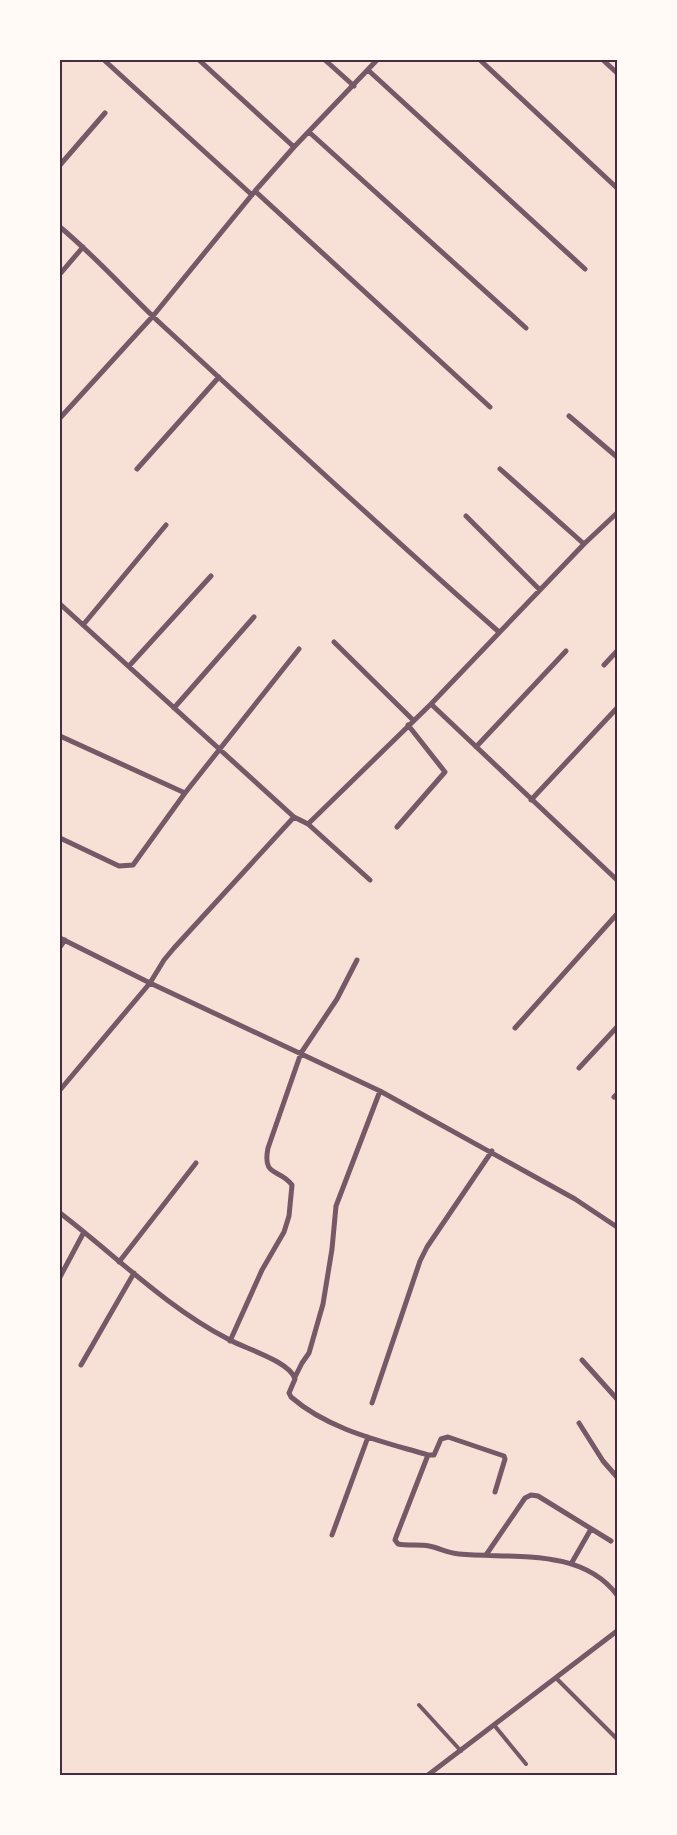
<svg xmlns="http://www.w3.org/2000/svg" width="677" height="1835" viewBox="0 0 677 1835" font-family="Montserrat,sans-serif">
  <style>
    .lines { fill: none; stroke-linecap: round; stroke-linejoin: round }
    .service { stroke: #755966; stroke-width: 4 }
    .minor { stroke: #755966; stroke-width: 5 }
    .neatline { fill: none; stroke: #4a2c40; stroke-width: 2 }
  </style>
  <rect width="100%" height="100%" fill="#f7e1d7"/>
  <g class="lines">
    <path class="service" d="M556 1678 617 1739
      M419 1705 461 1751
      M494 1725 526 1764"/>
    <path class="minor" d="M104 60 252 195
      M199 60 294 147
      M325 60 354 86
      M480 60 617 188
      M603 60 617 73
      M368 70 585 269
      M309 132 526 328
      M60 165 105 113
      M255 191 490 407
      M60 227C96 257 127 292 161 324 273 427 384 531 499 632
      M60 274 83 247
      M569 416 617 457
      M60 418 153 316 255 191 294 147 377 60
      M137 469 219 377
      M500 469 584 544
      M466 516 540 590
      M60 604 294 817
      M83 625 166 525
      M334 642 413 720
      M604 665 617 651
      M129 666 211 576
      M431 704 617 880
      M174 708 254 617
      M60 736 185 793
      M476 747 566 651
      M531 800 617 708
      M308 824 370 880
      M397 827 445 772 408 725
      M60 838 119 866 133 865 185 793 299 649
      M60 938 150 983 380 1091 575 1199 617 1227
      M60 947 65 940
      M515 1028 617 914
      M579 1068 617 1027
      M60 1090 150 983 164 960 174 948 294 817 308 824 431 704 584 544 617 513
      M614 1097 617 1094
      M60 1213C115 1255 166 1307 228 1339 243 1348 290 1361 295 1379L289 1393 291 1397C329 1430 381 1441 428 1455H434L441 1439 448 1437 504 1456 505 1459 495 1492
      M119 1262 196 1163
      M60 1277 84 1232
      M230 1341 262 1270 284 1232 289 1216 292 1185C280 1168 262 1178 268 1148L301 1053 337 999 357 960
      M582 1360 617 1399
      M81 1365 134 1273
      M295 1377 302 1363 309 1353 323 1304 332 1249 336 1206 380 1091
      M372 1403 420 1261 427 1247 492 1151
      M579 1423 603 1461 617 1477
      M428 1455 396 1537 395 1540 398 1544C408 1546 419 1544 429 1546 439 1548 448 1553 459 1554 512 1559 581 1547 617 1595
      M332 1535 368 1437
      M486 1555 525 1498 531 1495 538 1496 611 1541
      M571 1564 591 1529
      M428 1775 617 1631"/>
  </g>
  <rect width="677" height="1835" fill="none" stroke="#fffaf5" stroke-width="122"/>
  <rect x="61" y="61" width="555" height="1713" class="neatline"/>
</svg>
